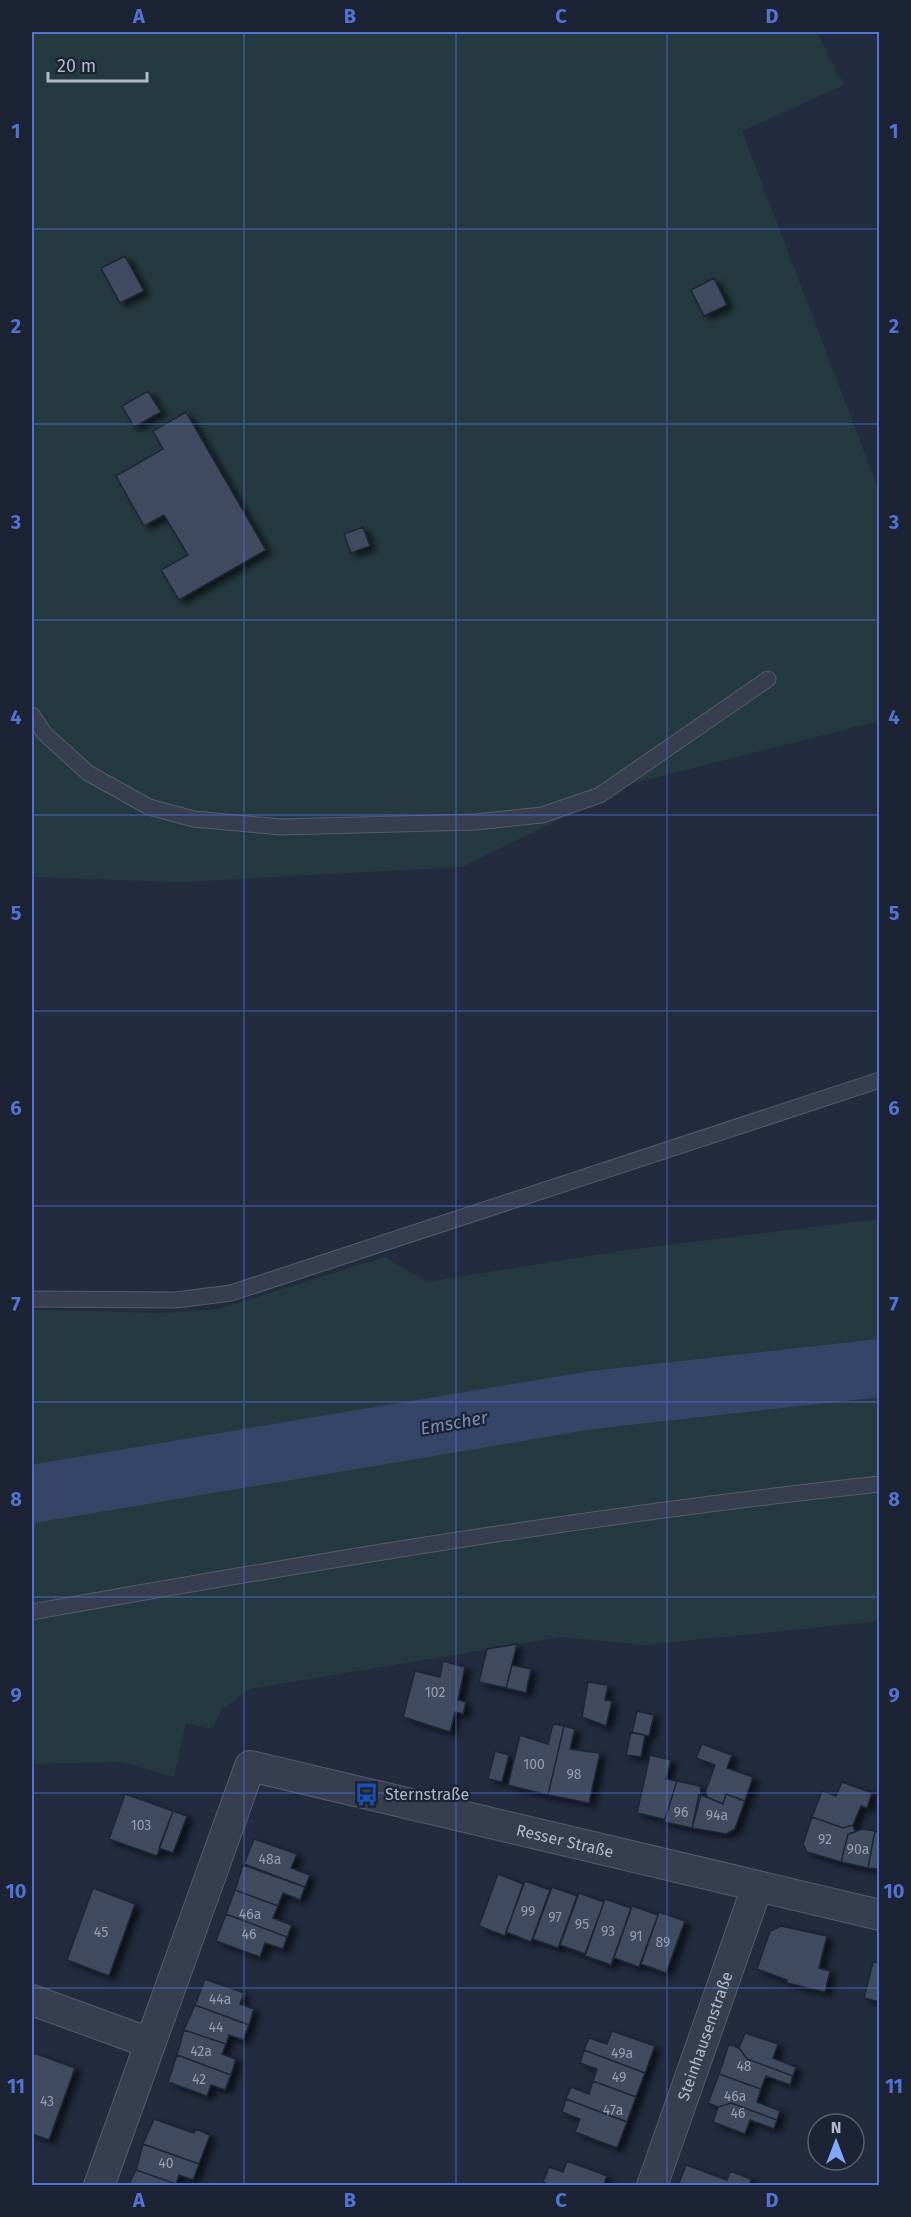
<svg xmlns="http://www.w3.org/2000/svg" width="911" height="2217" viewBox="0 0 911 2217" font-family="'Fira Sans',sans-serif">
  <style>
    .green { fill: #253a40 }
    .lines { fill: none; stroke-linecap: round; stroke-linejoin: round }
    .river { stroke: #354567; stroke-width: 58 }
    .building { fill: #414b61; stroke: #1e2536; stroke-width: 1.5; filter: url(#shadow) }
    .lane-casing { stroke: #555c6d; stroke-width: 17 }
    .street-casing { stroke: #555c6d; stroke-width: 32 }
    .lane { stroke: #373e4f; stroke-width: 15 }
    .street { stroke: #373e4f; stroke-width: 30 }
    .grid { fill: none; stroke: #5273d3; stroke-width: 1.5; stroke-opacity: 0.55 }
    .labels { text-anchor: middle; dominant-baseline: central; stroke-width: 4.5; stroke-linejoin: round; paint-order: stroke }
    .number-label { font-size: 14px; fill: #969eb0 }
    .poi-label { font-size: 16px; fill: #b3b9ca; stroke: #1c2334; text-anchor: start }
    .street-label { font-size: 16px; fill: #b3b9ca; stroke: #1c2334 }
    .water-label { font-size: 18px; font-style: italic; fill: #798cb3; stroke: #1c2334 }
    .neatline { fill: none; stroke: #5273d3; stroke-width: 2 }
    .grid-label { font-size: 20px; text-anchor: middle; font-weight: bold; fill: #5273d3 }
  </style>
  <defs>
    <filter id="shadow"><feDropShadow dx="6" dy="4" stdDeviation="3" flood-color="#0009"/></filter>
  </defs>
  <rect width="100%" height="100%" fill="#232c3f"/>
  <path class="green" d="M32 32H817L844 85 742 131 879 491V721L634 783 462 867 180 882 32 877Z
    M879 1219V1621L645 1645 561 1637 250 1689 221 1710 213 1729 186 1723 174 1777 123 1762 32 1764V1310L164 1313 219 1309 385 1257 427 1282 621 1251Z"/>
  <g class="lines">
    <path class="river" d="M32 1494 592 1400 880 1368"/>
  </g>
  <path class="building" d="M125 256 144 291 120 303 101 268Z
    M714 278 727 305 704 316 691 290Z
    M148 391 161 412 134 427 122 406Z
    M186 412 266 550 179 600 161 570 188 555 164 515 144 526 116 476 163 449 153 431Z
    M363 527 370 546 351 553 344 534Z
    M517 1644 506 1688 479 1682 487 1649Z
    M443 1661 465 1667 458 1700 466 1702 463 1714 455 1712 450 1732 403 1717 415 1671 440 1677Z
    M512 1665 531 1669 526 1693 506 1688Z
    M588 1682 608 1685 605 1700 612 1701 606 1726 582 1717Z
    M637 1711 654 1715 649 1736 632 1733Z
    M553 1724 564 1726 548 1795 508 1785 520 1735 548 1744Z
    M564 1726 575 1729 570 1749 600 1753 589 1803 548 1795Z
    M631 1732 645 1735 641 1757 626 1755Z
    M702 1744 732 1755 727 1768 753 1777 745 1801 726 1794 723 1804 707 1797 706 1790 715 1765 696 1758Z
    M495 1751 509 1755 502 1782 488 1779Z
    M650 1755 671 1760 666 1779 677 1781 664 1822 663 1819 637 1813Z
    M677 1781 700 1786 701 1795 692 1828 664 1822Z
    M842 1782 872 1793 867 1808 861 1806 853 1825 843 1828 812 1817 822 1791 836 1796Z
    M125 1794 173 1811 157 1856 109 1839Z
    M699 1794 723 1804 726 1794 745 1801 735 1829 726 1834 692 1828Z
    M173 1811 187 1816 173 1853 159 1848Z
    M812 1817 843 1828 853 1825 855 1832 848 1834 841 1862 807 1852 803 1844Z
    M863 1829 875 1831 868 1868 841 1862 848 1834Z
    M875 1831 880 1833V1869L868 1868Z
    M254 1839 297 1854 291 1868 310 1875 305 1887 244 1864Z
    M243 1865 305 1887 300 1900 283 1893 278 1906 235 1890Z
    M498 1874 523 1884 505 1936 479 1926Z
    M525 1881 550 1890 531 1942 506 1932Z
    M552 1887 577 1896 558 1948 533 1939Z
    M93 1888 135 1904 109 1976 67 1960Z
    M235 1890 278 1906 273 1918 292 1925 287 1937 226 1914Z
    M579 1893 604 1902 585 1954 560 1945Z
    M605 1899 631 1908 611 1965 585 1956Z
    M632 1906 658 1915 639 1967 614 1958Z
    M659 1912 685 1921 666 1973 641 1964Z
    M226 1914 287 1937 283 1949 265 1943 260 1957 216 1941Z
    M781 1926 827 1936 819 1968 830 1971 825 1992 787 1983V1980L757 1969 770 1931Z
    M873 1962 880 1963V2002L864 1998Z
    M205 1979 244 1993 240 2004 254 2009 249 2025 195 2005Z
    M195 2005 249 2025 243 2040 229 2035 226 2044 184 2030Z
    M184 2030 226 2044 222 2054 236 2059 231 2075 177 2055Z
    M612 2031 655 2046 645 2073 584 2050 589 2038 607 2044Z
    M745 2033 778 2044 773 2058 796 2067 793 2076 747 2059 739 2048Z
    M729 2044 739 2048 747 2059 793 2076 790 2085 766 2076 761 2089 719 2074Z
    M584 2050 645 2073 636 2097 593 2081 597 2069 580 2063Z
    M34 2053 75 2068 49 2140 32 2134V2060Z
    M177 2055 231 2075 225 2090 211 2085 207 2096 168 2082Z
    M719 2074 761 2089 757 2102 780 2111 777 2120 731 2103 718 2107 708 2103Z
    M593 2081 636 2097 627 2122 566 2099 571 2087 589 2094Z
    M566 2099 627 2122 617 2148 575 2132 580 2119 562 2112Z
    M731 2103 777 2120 774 2129 750 2120 745 2134 713 2122 718 2107Z
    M154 2119 194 2133 196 2129 210 2135 199 2164 143 2144Z
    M143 2144 199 2164 193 2180 179 2175 176 2184 136 2170Z
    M567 2161 607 2176 603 2186H552L543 2182 549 2167 563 2172Z
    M686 2165 727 2180 730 2171 751 2179 749 2186H678Z
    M136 2170 176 2184 128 2186Z"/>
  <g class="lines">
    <defs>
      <path id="lane" d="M32 715 44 733 88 773 149 807 194 819 281 827 475 822 542 815 600 795 768 679
        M32 1299 176 1300 231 1293 880 1080
        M32 1612C313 1562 595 1514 880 1484"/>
      <g id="street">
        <path d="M32 2000 150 2043"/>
        <path id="s1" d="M99 2186 250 1766 880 1915"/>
        <path id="s2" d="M652 2186 757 1887"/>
      </g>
    </defs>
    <use href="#lane" class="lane-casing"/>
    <use href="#street" class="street-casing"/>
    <use href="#lane" class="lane"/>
    <use href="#street" class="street"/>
  </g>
  <path class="grid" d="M244 32V2186M456 32V2186M667 32V2186M32 229H880M32 424H880M32 620H880M32 815H880M32 1011H880M32 1206H880M32 1402H880M32 1597H880M32 1793H880M32 1988H880"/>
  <defs>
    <symbol id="bus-bare" viewBox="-9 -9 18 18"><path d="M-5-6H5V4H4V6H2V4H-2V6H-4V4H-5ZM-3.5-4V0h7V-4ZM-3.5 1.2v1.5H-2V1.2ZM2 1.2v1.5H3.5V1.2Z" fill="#1a4fb4" stroke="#1c2334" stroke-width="2.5" paint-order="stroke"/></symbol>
  </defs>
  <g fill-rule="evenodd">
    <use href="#bus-bare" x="350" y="1778" width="33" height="33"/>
  </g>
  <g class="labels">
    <g class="number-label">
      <text x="435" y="1692">102</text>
      <text x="534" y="1764">100</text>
      <text x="574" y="1774">98</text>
      <text x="681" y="1812">96</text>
      <text x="717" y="1815">94a</text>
      <text x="141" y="1825">103</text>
      <text x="825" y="1839">92</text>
      <text x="858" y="1849">90a</text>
      <text x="270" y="1859">48a</text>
      <text x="528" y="1911">99</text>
      <text x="250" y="1914">46a</text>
      <text x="555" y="1917">97</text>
      <text x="582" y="1924">95</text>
      <text x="608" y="1931">93</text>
      <text x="101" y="1932">45</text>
      <text x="249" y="1934">46</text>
      <text x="636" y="1936">91</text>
      <text x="663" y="1942">89</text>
      <text x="220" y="1999">44a</text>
      <text x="216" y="2027">44</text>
      <text x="201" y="2051">42a</text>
      <text x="622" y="2053">49a</text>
      <text x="744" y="2066">48</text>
      <text x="619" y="2077">49</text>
      <text x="199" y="2079">42</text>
      <text x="735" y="2096">46a</text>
      <text x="47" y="2101">43</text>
      <text x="613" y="2110">47a</text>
      <text x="738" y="2113">46</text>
      <text x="166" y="2163">40</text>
    </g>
    <g class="poi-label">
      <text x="385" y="1794">Sternstraße</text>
    </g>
    <g class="street-label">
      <text stroke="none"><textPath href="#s1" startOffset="770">Resser Straße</textPath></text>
      <text stroke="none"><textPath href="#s2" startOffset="159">Steinhausenstraße</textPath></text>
    </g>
    <g class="water-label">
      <text transform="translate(454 1423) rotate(-10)">Emscher</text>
    </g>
  </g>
  <rect width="911" height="2217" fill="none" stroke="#1c2334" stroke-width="66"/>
  <g transform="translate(836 2142)"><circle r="28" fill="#1c2334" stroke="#585f70" stroke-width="1.5"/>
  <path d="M0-4.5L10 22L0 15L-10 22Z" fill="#84a6fd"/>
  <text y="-9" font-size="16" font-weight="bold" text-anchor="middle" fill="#b3b9ca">N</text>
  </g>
  <path d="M48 72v9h99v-9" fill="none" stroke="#b3b9ca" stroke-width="3"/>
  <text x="57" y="72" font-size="18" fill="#b3b9ca" stroke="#1c2334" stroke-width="4.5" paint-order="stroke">20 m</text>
  <rect x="33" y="33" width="845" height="2151" class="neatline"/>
  <g class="grid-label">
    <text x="139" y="23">A</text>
    <text x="350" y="23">B</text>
    <text x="561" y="23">C</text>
    <text x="772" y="23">D</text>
    <text x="16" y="138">1</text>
    <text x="894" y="138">1</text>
    <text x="16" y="333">2</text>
    <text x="894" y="333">2</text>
    <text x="16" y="529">3</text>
    <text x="894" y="529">3</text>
    <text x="16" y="724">4</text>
    <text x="894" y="724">4</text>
    <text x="16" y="920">5</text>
    <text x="894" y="920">5</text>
    <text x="16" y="1115">6</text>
    <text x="894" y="1115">6</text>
    <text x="16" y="1311">7</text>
    <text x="894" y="1311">7</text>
    <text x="16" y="1506">8</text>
    <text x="894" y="1506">8</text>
    <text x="16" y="1702">9</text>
    <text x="894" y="1702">9</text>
    <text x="16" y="1898">10</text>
    <text x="894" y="1898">10</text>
    <text x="16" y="2093">11</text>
    <text x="894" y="2093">11</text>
    <text x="139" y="2207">A</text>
    <text x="350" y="2207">B</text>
    <text x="561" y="2207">C</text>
    <text x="772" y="2207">D</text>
  </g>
</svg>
